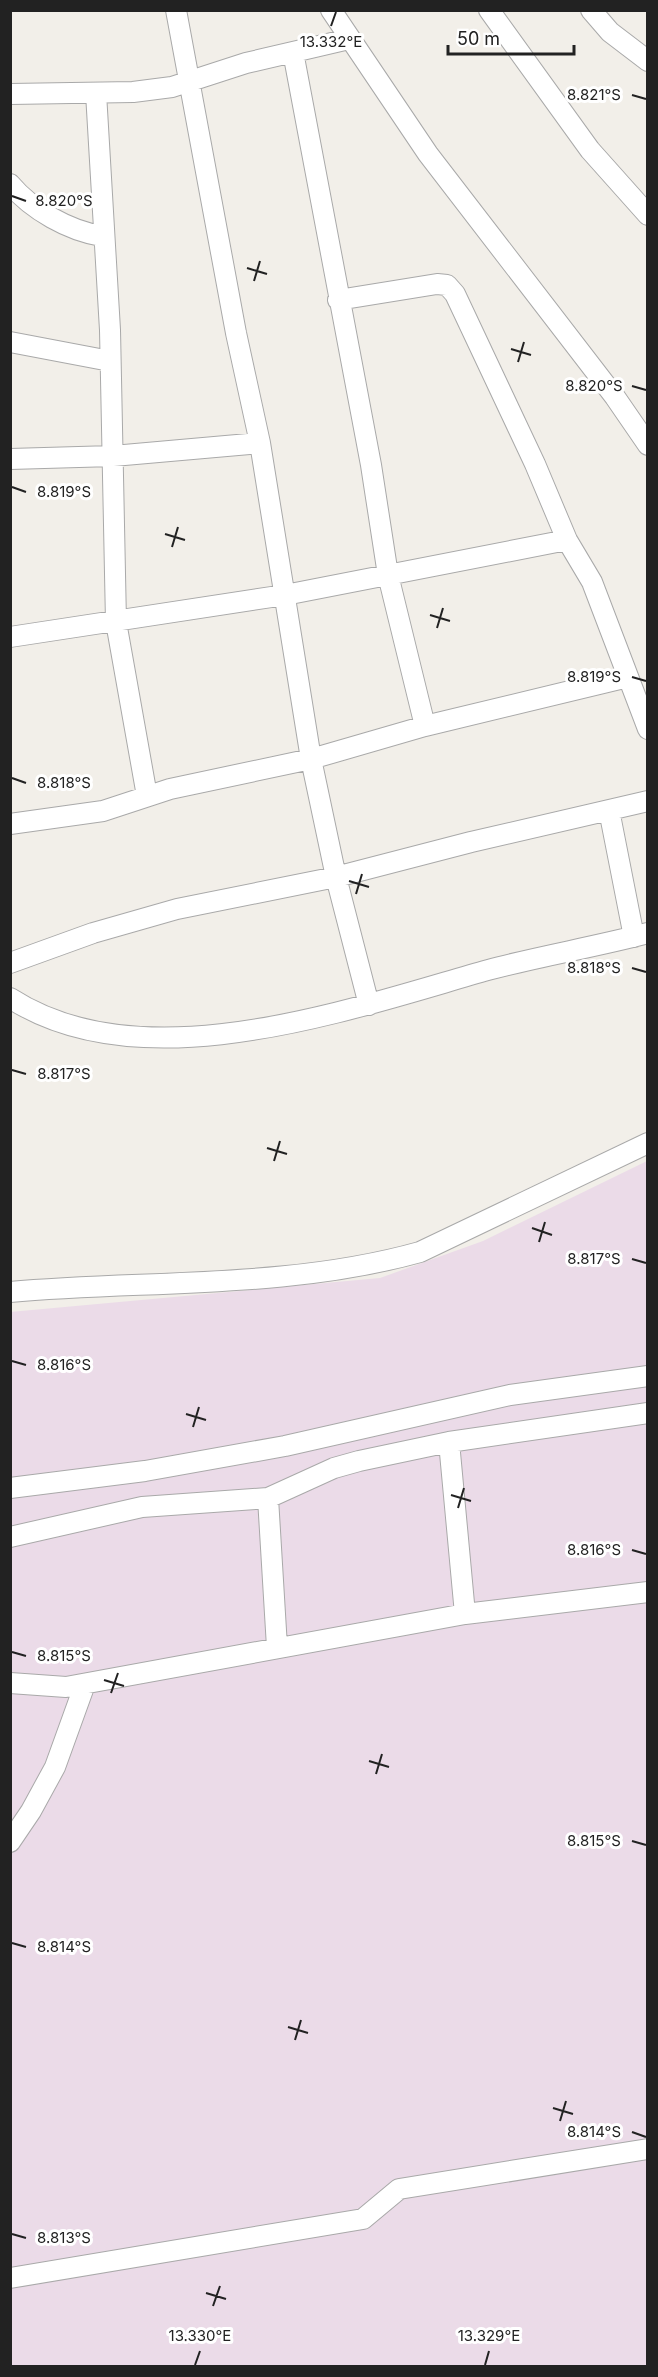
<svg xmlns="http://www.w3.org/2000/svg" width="658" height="2377" viewBox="0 0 658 2377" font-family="Inter,sans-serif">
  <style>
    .industrial { fill: #ebdbe8 }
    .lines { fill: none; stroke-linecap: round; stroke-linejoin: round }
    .minor-casing { stroke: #a9a9a9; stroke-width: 22 }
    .minor { stroke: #fff; stroke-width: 20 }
    .ticks { fill: none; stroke: #222; stroke-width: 2 }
    .ticks-label { font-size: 15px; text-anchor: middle; fill: #222; stroke: #fff; stroke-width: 6; stroke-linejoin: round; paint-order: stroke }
  </style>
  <rect width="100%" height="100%" fill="#f2efe9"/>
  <path class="industrial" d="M647 1161V2366H11L10 1312 380 1278 483 1241Z"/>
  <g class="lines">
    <defs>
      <path id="minor" d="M176 10 236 333 260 443 311 759 336 877 369 1005
        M331 10 428 154 615 397 648 445
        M489 10 590 150 648 215
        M591 10 610 32 648 61
        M293 52 371 465 388 575 425 726
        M96 93 110 330 116 622 147 796
        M10 94 133 92 172 87 246 63 349 39
        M10 184C32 210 69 231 102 236
        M338 300 437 284 447 285 455 294 535 464 567 540 592 582 648 729
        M10 342 110 361
        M10 459 113 456 260 443
        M10 637 285 595 567 540
        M609 810 634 937
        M10 824 103 811 170 789 311 759 425 726 628 677
        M10 963 93 933 177 909 336 877 471 842 648 801
        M10 998C142 1084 350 1009 488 970 540 956 595 947 648 933
        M10 1292C147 1280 288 1289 420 1252L648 1143
        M449 1442 465 1614
        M10 1488 145 1471 285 1446 510 1395 648 1376
        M268 1498 277 1647
        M10 1537 142 1507 268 1498 334 1468 359 1461 449 1442 648 1413
        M10 1683 66 1687 465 1614 648 1592
        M10 1842 31 1811 55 1767 85 1684
        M10 2278 363 2219 399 2189 648 2149"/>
    </defs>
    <use href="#minor" class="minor-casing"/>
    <use href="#minor" class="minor"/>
  </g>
  <path class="ticks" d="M331 26 336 12M632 95 646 99M12 196 26 201M247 268 267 274M254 281 260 261M511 349 531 355M518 362 524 342M632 386 646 390M12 487 26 492M165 534 185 540M172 547 178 527M430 615 450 621M437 628 443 608M632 677 646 681M12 778 26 783M349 881 369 887M356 894 362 874M632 968 646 972M12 1070 26 1074M267 1148 287 1154M274 1161 280 1141M532 1228 552 1235M539 1242 545 1222M632 1259 646 1263M12 1361 26 1365M186 1414 206 1420M193 1427 199 1407M451 1495 471 1501M458 1508 464 1488M632 1550 646 1554M12 1652 26 1656M104 1680 124 1686M111 1693 118 1673M369 1761 389 1767M376 1774 382 1754M632 1841 646 1845M12 1943 26 1947M288 2027 308 2033M295 2040 301 2020M553 2108 573 2114M560 2121 566 2101M632 2132 646 2137M12 2234 26 2238M206 2293 226 2299M213 2306 220 2286M195 2365 200 2351M485 2365 489 2351"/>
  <g class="ticks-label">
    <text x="331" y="47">13.332°E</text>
    <text x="594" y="100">8.821°S</text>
    <text x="64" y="206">8.820°S</text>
    <text x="594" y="391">8.820°S</text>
    <text x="64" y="497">8.819°S</text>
    <text x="594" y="682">8.819°S</text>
    <text x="64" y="788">8.818°S</text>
    <text x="594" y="973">8.818°S</text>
    <text x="64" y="1079">8.817°S</text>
    <text x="594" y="1264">8.817°S</text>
    <text x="64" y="1370">8.816°S</text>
    <text x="594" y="1555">8.816°S</text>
    <text x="64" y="1661">8.815°S</text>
    <text x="594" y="1846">8.815°S</text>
    <text x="64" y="1952">8.814°S</text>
    <text x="594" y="2137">8.814°S</text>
    <text x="64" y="2243">8.813°S</text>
    <text x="200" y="2341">13.330°E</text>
    <text x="489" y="2341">13.329°E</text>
  </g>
  <rect width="658" height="2377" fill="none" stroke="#222222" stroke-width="24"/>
  <path d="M448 45v9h126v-9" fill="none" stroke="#222222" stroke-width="3"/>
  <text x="457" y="45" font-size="18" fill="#222222" stroke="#ffffff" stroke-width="4.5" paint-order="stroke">50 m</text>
</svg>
